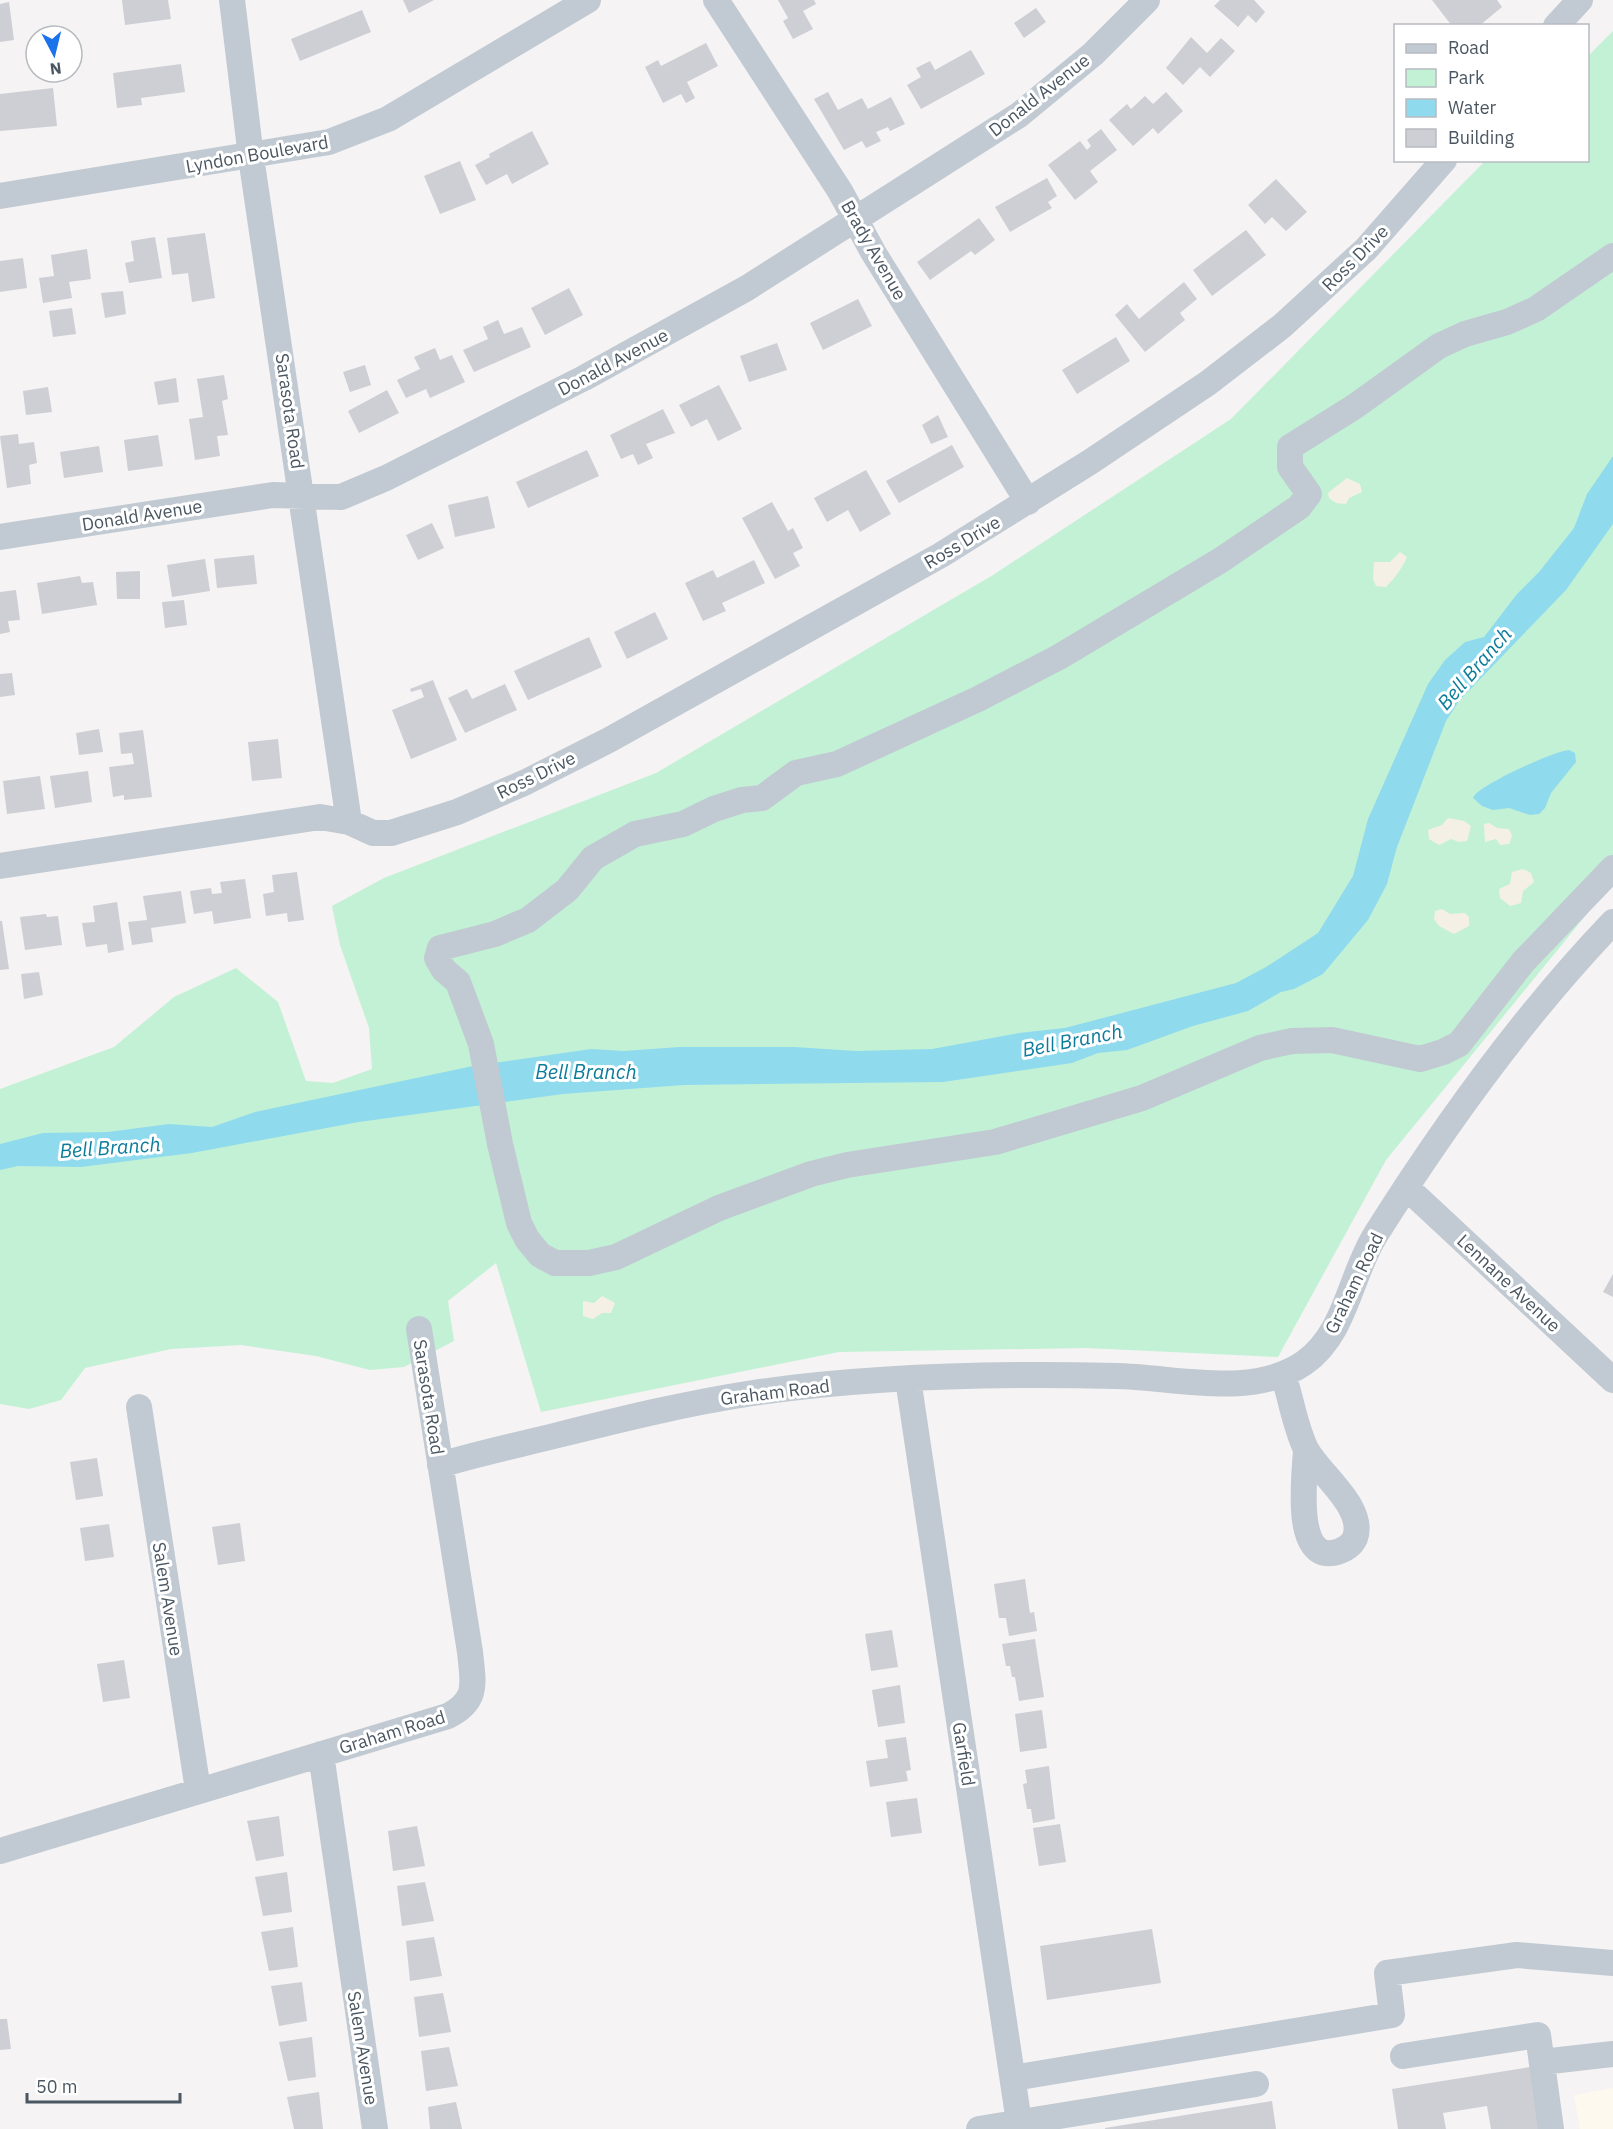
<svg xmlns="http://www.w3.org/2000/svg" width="1613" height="2129" viewBox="0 0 1613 2129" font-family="'IBM Plex Sans',sans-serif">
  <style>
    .commercial { fill: #fdf9ef }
    .green { fill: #c3f1d5 }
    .sand { fill: #f5f0e5 }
    .water { fill: #90daee }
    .building { fill: #cdcfd5 }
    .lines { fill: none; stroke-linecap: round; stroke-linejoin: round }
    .minor { stroke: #c1cad2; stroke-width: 26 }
    .labels { text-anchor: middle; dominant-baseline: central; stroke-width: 6; stroke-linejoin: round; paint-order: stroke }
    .street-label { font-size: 18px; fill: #4a5661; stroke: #fff }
    .water-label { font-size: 20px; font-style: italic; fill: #0c7c9b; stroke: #fff }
  </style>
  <rect width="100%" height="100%" fill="#f5f3f3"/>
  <path class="commercial" d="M1613 2088V2129H1580L1574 2095Z"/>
  <path class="green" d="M1613 31V882L1386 1160 1278 1357 1086 1348 839 1352 541 1412 496 1263 448 1301 454 1341 404 1367 370 1370 316 1356 241 1345 171 1349 85 1368 61 1400 29 1409 0 1404V1089L114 1047 174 997 236 968 278 1002 306 1081 333 1083 372 1069 369 1028 340 945 332 906 384 878 656 773 993 575 1231 419 1485 161 1588 160V56Z"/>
  <path class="sand" d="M1347 478 1360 484 1362 492 1349 498 1346 504 1336 503 1329 498 1328 493Z
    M1400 552 1407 557C1403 567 1394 579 1386 587L1376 586 1373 579 1374 562H1390Z
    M1448 818 1464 821 1471 826 1467 841 1459 842 1451 839 1439 845 1429 839 1428 830 1442 825Z
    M1489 823 1497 828 1509 829 1512 836 1509 844 1500 845 1496 839 1485 842 1484 824Z
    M1523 869 1531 873 1534 882 1523 891 1521 903 1510 906 1500 898 1499 889 1510 884 1512 872Z
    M1442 909 1450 914 1465 913 1469 917V926L1454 934 1439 926 1434 919 1435 911Z
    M602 1296 615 1303 611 1313H602L593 1319 583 1316V1301L594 1303Z"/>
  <path class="water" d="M1613 456V524L1566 590 1459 701 1446 721 1397 847 1387 884 1368 920 1323 974 1294 989 1281 992 1248 1011 1193 1026 1127 1050 1098 1053 1072 1063 943 1082 684 1085 563 1094 359 1122 192 1153 81 1167 18 1166 0 1170V1144L43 1133 108 1132 169 1124 212 1127 255 1112 473 1066 591 1049 624 1051 679 1047H794L856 1051 932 1049 1019 1033 1065 1028 1236 983 1266 967 1318 933 1353 876 1368 819 1428 684 1445 660 1465 642 1484 637 1517 594 1539 572 1574 528 1587 494Z
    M1569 750 1575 753 1576 762 1551 793 1545 808 1539 814 1530 815 1509 808 1493 810 1482 806 1473 798C1477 786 1554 751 1569 750Z"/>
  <path class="building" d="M122 0H168L171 19 125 25Z
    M403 0H434L409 13Z
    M778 0H814L816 4 803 11 813 29 793 39 783 21 788 18Z
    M1220 0H1254L1265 12 1256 23 1248 15 1238 27 1214 6Z
    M1432 0H1497L1502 7 1479 26H1452Z
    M9 2 14 40 0 42V4Z
    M1036 8 1046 22 1024 38 1014 23Z
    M362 10 371 32 300 61 291 39Z
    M1191 37 1207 53 1221 38 1235 51 1210 77 1200 67 1183 85 1166 68Z
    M706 43 718 66 687 82 695 98 686 103 681 94 663 103 645 67 658 60 661 66Z
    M971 50 985 74 921 109 907 85 921 77 916 68 930 61 935 70Z
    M181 64 185 92 141 98 142 105 117 108 113 73Z
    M53 88 57 126 0 131V94Z
    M828 92 838 110 862 98 868 109 891 97 905 124 890 131 888 127 876 132 881 141 866 148 862 141 844 150 814 99Z
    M1166 92 1183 111 1158 134 1153 128 1133 146 1109 120 1127 104 1131 109 1145 96 1153 104Z
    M1101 129 1117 150 1090 171 1098 182 1075 200 1048 165 1080 141 1087 150 1091 146 1087 140Z
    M532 131 549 164 512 184 507 174 486 185 475 165 490 157 489 154Z
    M460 161 476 200 440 214 424 176Z
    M1047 178 1057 196 1048 202 1052 208 1010 232 995 207Z
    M1276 179 1307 212 1286 231 1272 217 1265 224 1248 205Z
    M979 218 995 240 975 255 971 251 930 280 917 262Z
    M1246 230 1266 255 1212 296 1193 270Z
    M205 233 215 298 192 302 188 273 172 275 167 238Z
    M155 237 162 278 129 283 125 263 134 261 131 241Z
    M87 249 91 279 69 282 72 298 43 303 39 278 54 276 51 255Z
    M23 258 27 288 0 292V261Z
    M1184 282 1197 299 1180 313 1185 320 1145 352 1115 315 1127 304 1139 319Z
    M569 288 583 315 545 335 531 308Z
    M123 291 126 314 105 318 101 293Z
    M858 299 872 326 823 350 810 323Z
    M72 308 76 334 53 337 49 311Z
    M498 320 504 334 522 327 531 347 474 372 463 350 488 339 483 327Z
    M1116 337 1130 361 1077 394 1062 370Z
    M777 343 787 370 749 382 740 356Z
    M435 348 440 360 452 355 465 382 430 398 426 389 406 398 397 380 420 369 414 357Z
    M365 365 371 385 350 392 343 372Z
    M224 375 228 399 222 401 228 435 217 436 220 456 195 460 189 419 203 417 197 379Z
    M176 378 179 402 158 405 154 382Z
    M719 385 742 429 718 441 707 419 691 427 679 405Z
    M48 387 52 412 26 415 23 391Z
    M387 390 399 413 359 433 348 411Z
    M663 409 675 433 646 444 653 458 638 465 633 454 621 459 610 435Z
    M938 415 948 437 931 444 922 425Z
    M18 434 19 444 34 442 37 463 29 465 31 484 7 488 0 436Z
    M158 435 163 466 128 471 124 440Z
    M952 445 964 467 899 503 886 481Z
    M99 446 103 472 64 478 60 452Z
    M587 450 599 476 528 508 516 482Z
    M866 470 891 514 860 532 848 510 827 522 814 498Z
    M488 496 495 528 455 537 448 505Z
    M772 502 788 531 793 528 803 548 793 553 800 566 775 579 742 518Z
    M432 523 444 548 418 560 406 535Z
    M254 555 257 584 217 588 214 559Z
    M205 559 210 591 172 597 167 565Z
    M754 560 765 583 722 603 726 611 703 621 685 583 713 570 717 578Z
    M140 571V599H117L116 572Z
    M80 576 82 583 93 582 97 605 42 614 37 583Z
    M16 590 20 620 8 621 10 632 0 634V592Z
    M184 600 187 625 165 628 162 602Z
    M655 612 668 639 627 659 614 632Z
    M589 637 602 667 528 700 514 671Z
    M12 673 15 695 0 697V674Z
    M433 680 457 740 411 759 392 710 424 697 421 689 411 692 410 689Z
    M505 684 517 710 465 733 448 698 467 689 472 699Z
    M99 729 103 752 79 755 76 733Z
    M143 730 152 797 124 800V795L113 797 109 767 134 764 132 753 121 754 119 733Z
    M278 739 282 778 252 781 248 742Z
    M88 771 92 802 55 808 50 776Z
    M40 776 45 809 7 814 3 781Z
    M297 872 304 920 288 922 287 913 266 916 263 894 274 892 272 875Z
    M245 879 251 918 214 924 212 911 194 914 190 891 211 888 212 894 222 893 220 882Z
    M181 891 186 923 151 928 153 942 132 945 128 922 147 920 143 896Z
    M117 902 124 950 108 953 107 944 86 947 82 923 95 922 93 906Z
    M46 914 47 917 58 916 62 945 25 950 20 917Z
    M0 921H2L9 969 0 970Z
    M39 972 43 995 24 999 21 974Z
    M1613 1274V1297L1603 1292Z
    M97 1458 103 1496 76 1500 70 1462Z
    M240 1523 245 1561 218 1565 212 1527Z
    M109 1524 114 1557 85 1561 80 1528Z
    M1025 1579 1030 1613 1034 1612 1037 1631 1009 1636 1006 1618H999L994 1584Z
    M892 1630 898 1667 871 1671 865 1634Z
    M1035 1639 1044 1697 1019 1701 1015 1677H1012L1010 1666H1006L1002 1644Z
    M124 1660 130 1698 103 1702 97 1664Z
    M900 1685 905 1723 878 1727 872 1690Z
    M1042 1710 1047 1748 1020 1752 1015 1714Z
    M906 1737 911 1770 906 1771 908 1781 870 1787 866 1761 888 1758 885 1740Z
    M1049 1766 1055 1819 1033 1823 1031 1809H1027L1023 1784 1027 1783 1025 1770Z
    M917 1798 922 1833 891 1837 886 1802Z
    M279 1816 284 1856 256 1861 247 1821Z
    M1060 1824 1066 1862 1039 1866 1033 1828Z
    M417 1826 425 1866 393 1871 388 1831Z
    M287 1872 292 1912 263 1916 255 1877Z
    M425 1882 434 1921 402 1926 397 1886Z
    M293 1927 298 1967 269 1971 261 1932Z
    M1152 1929 1161 1983 1047 2000 1040 1946Z
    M434 1937 442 1976 410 1981 406 1941Z
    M302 1982 307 2021 279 2026 271 1986Z
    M443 1993 451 2032 419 2037 414 1997Z
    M0 2019H7L11 2049 0 2050Z
    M312 2037 316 2077 288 2081 279 2042Z
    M449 2047 458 2086 426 2091 421 2051Z
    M1530 2067 1539 2129H1491L1487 2106 1443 2113 1446 2129H1398L1392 2089Z
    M319 2092 323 2129H294L287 2097Z
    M1272 2101 1276 2129H1105V2128Z
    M456 2102 462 2129H430L428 2107Z"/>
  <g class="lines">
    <path class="minor" d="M232 0 251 157 349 822
      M716 0 840 191 873 252 1028 502
      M1556 26 1580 0
      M0 196 329 142 388 119 588 0
      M1613 256 1536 309 1507 322 1465 334 1439 346 1354 407 1290 447V467L1309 494 1299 507 1221 560 1059 657 978 699 837 764 796 773 762 798 742 800 714 809 683 824 635 834 593 858 567 890 528 920 495 934 440 948 437 958 444 970 458 982 481 1044 500 1144 519 1223 527 1239 540 1255 555 1263H589L616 1257 719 1208 811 1174 847 1165 995 1142 1142 1098 1260 1048 1292 1041 1332 1040 1420 1059 1443 1052 1459 1044 1523 962 1613 868
      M0 537 273 495 341 497 386 478 584 378 747 288 1019 115 1093 54 1147 0
      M0 866 320 817 349 822 373 833H391L457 812 526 782 609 740 941 555 1090 462 1208 383 1282 326 1366 249 1444 160
      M1406 1187 1613 1380
      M1283 1374C1291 1398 1295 1427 1306 1449 1319 1474 1366 1507 1355 1538 1351 1547 1342 1551 1333 1553 1293 1559 1305 1473 1306 1450
      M908 1379 1020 2129
      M139 1407 198 1790
      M440 1465C479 1453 518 1445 558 1435 622 1419 687 1403 753 1393 872 1376 995 1373 1116 1376 1175 1377 1252 1399 1304 1363 1346 1334 1350 1275 1376 1234 1444 1126 1525 1014 1613 922
      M321 1754 375 2129
      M0 1851 448 1716C479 1700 473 1683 470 1652L419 1329
      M1403 2056 1538 2035 1551 2129
      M1542 2062 1613 2054
      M1013 2078 1392 2015 1387 1973 1517 1955 1613 1963
      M979 2129 1256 2084"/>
  </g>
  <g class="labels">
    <g class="street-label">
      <text transform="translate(1039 95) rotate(-38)">Donald Avenue</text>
      <text transform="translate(257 154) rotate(-10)">Lyndon Boulevard</text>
      <text transform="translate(874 250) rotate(60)">Brady Avenue</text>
      <text transform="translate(1355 258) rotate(-45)">Ross Drive</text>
      <text transform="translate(613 362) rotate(-28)">Donald Avenue</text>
      <text transform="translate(290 411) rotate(82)">Sarasota Road</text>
      <text transform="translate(142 515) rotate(-9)">Donald Avenue</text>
      <text transform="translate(962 542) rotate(-31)">Ross Drive</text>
      <text transform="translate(536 775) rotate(-26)">Ross Drive</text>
      <text transform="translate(1354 1283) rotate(-64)">Graham Road</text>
      <text transform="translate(1509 1283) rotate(43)">Lennane Avenue</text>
      <text transform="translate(775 1392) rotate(-7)">Graham Road</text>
      <text transform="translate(429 1397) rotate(81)">Sarasota Road</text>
      <text transform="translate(168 1599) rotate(81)">Salem Avenue</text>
      <text transform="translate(392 1732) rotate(-17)">Graham Road</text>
      <text transform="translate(964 1754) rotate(81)">Garfield</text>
      <text transform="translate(363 2048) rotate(81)">Salem Avenue</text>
    </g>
    <g class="water-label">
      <text transform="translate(1474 668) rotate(-49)">Bell Branch</text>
      <text transform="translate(1072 1040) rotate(-11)">Bell Branch</text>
      <text x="586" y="1071">Bell Branch</text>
      <text transform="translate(110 1147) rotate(-4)">Bell Branch</text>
    </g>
  </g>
  <rect x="1394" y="24" width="195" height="138" fill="#ffffff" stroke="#b7bbc0" stroke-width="1.5"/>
  <rect x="1406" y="44" width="30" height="9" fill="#c1cad2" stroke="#b7bbc0" stroke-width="1.5"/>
  <text x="1448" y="54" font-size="18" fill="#4a5661">Road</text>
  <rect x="1406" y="69" width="30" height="18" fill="#c3f1d5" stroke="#b7bbc0" stroke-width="1.5"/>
  <text x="1448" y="84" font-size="18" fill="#4a5661">Park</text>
  <rect x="1406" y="99" width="30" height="18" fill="#90daee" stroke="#b7bbc0" stroke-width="1.5"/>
  <text x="1448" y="114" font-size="18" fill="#4a5661">Water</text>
  <rect x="1406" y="129" width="30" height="18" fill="#cdcfd5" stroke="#b7bbc0" stroke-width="1.5"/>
  <text x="1448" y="144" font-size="18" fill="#4a5661">Building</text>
  <g transform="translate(54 54) rotate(173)"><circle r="28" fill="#ffffff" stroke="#b7bbc0" stroke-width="1.5"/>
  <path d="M0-4.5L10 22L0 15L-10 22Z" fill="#1a73e8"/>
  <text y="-9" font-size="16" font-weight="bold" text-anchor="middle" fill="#4a5661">N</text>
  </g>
  <path d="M27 2093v9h153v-9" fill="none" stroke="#4a5661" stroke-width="3"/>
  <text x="36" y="2093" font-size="18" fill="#4a5661" stroke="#ffffff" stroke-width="4.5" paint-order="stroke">50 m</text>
</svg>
